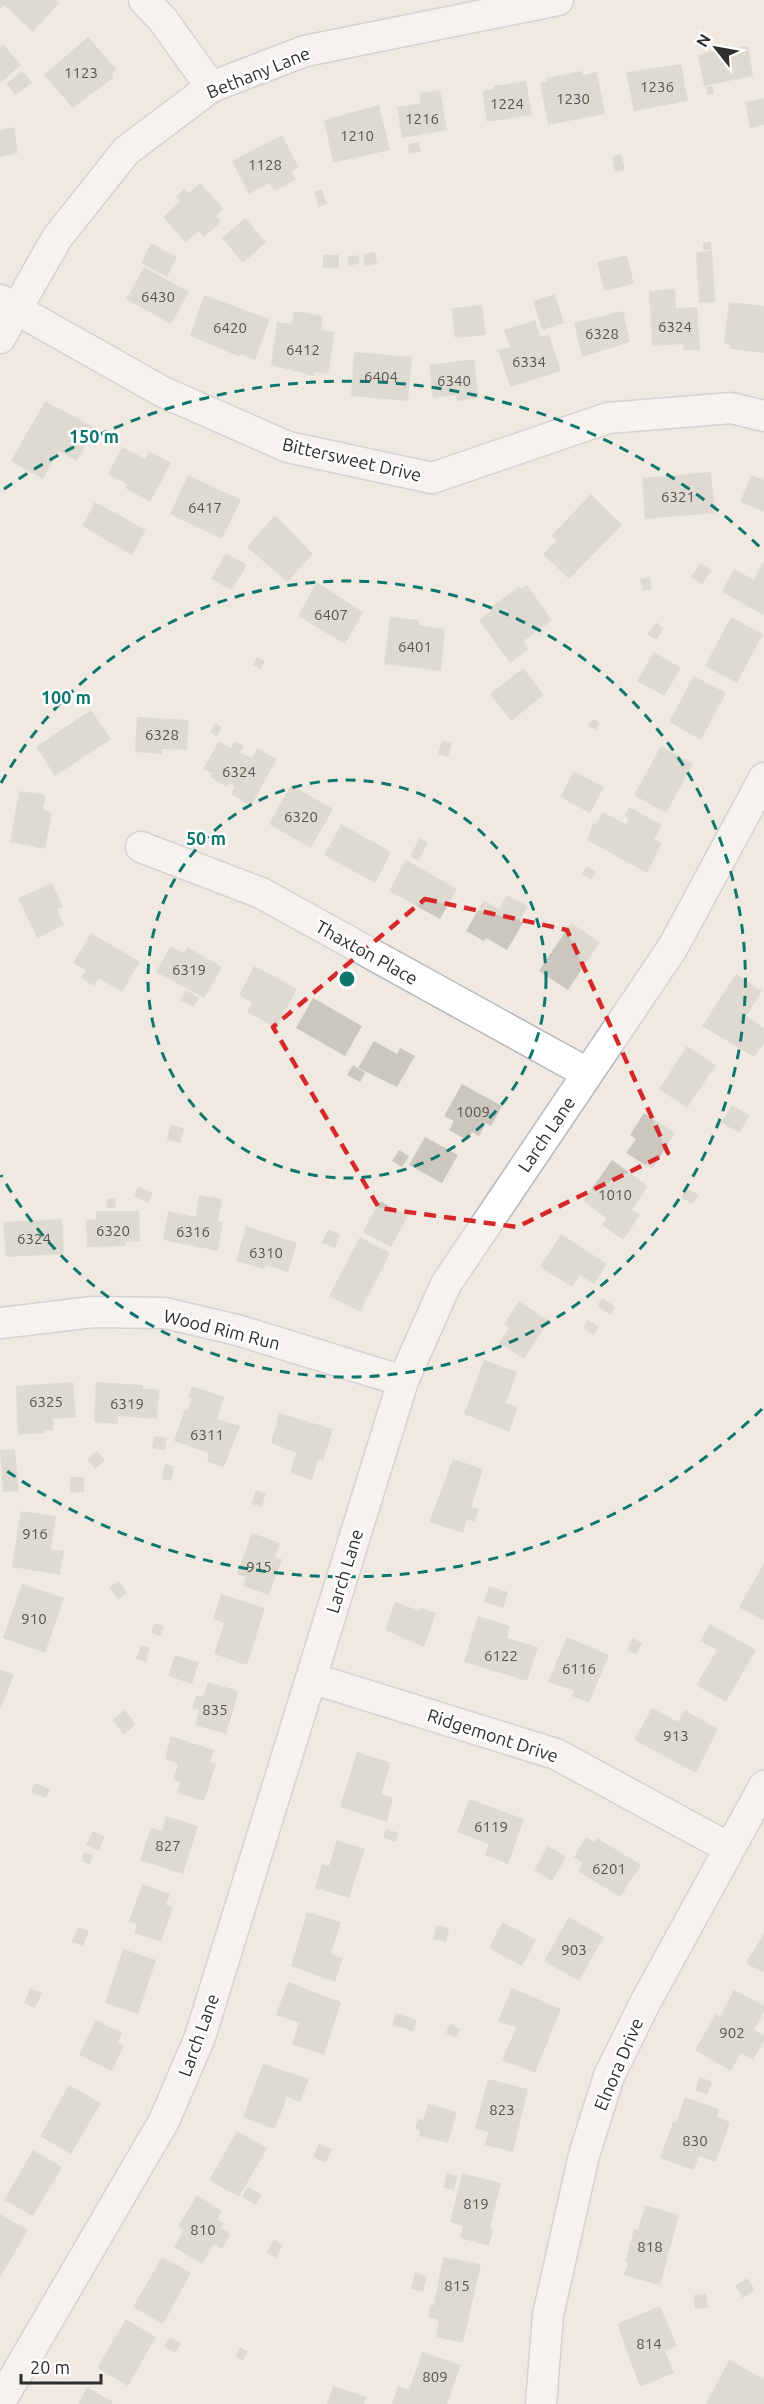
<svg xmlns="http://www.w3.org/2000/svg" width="764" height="2404" viewBox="0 0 764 2404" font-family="Ubuntu,sans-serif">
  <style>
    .building { fill: #cbc7bf }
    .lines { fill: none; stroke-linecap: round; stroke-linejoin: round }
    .minor-casing { stroke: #b4b7c1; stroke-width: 33 }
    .minor { stroke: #fff; stroke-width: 30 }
    .marked { fill: none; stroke: #d62828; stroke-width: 4.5; stroke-dasharray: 12 8; stroke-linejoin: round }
    .ring { fill: none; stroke: #0f766e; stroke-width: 3; stroke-dasharray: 10 8 }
    .labels { text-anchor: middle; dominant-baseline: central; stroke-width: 5; stroke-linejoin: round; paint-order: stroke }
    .number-label { font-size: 15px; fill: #555452 }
    .street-label { font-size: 18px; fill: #2e2e2e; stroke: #fff }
    .centre { fill: #0f766e; stroke: #fff; stroke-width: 3 }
    .ring-label { font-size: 18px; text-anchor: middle; font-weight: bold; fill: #0f766e; stroke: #fff; stroke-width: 5; stroke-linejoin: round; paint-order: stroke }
  </style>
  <rect width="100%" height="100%" fill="#efe9e1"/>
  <path class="building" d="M0 0H56L59 3 33 32 4 5 0 10Z
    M88 37 117 70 112 74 114 77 73 108 44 75Z
    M3 44 21 65 0 83V46Z
    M729 46 730 49 748 46 753 76 704 86 698 55Z
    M681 64 688 101 634 111 626 72Z
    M22 71 32 82 16 95 6 84Z
    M582 71 583 75 597 72 605 114 548 125 540 83 547 82 546 78Z
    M526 81 532 115 487 122 482 91 494 89V86Z
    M713 86 714 94 707 95 706 87Z
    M440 90 447 130 402 138 397 107 421 103 419 93Z
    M764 98V125L750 128 745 102Z
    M379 105 390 150 333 163 324 120Z
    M14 127 18 153 0 157V130Z
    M282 135 299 168 292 171 296 180 274 191 270 183 249 194 232 161Z
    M419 142 421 152 409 154 408 144Z
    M621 154 625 170 615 172 612 156Z
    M200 183 224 209 216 216 221 222 204 237 199 231 185 242 163 217 180 202 176 197 184 189 189 193Z
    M322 189 327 204 319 207 314 192Z
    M245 218 266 242 243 263 222 238Z
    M703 242H711V250H703Z
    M151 243 177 257 167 277 141 263Z
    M712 251 715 302 699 303 696 252Z
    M375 252 377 264 365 266 363 254Z
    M323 255H339V268H323Z
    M358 255 360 263 349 266 347 257Z
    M627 255 634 284 604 291 597 262Z
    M144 267 189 292 171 324 126 299Z
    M675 289 676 308 697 307 700 350H683V344L652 346 649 291Z
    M555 294 564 323 542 330 533 301Z
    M204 295 270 319 255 360 241 354 240 357 190 336Z
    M729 302 764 306V353L730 349V345L724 344Z
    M482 305 486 335 455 338 452 308Z
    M294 311 323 316 321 330 335 332 328 374 314 372V376L271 365 277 322 292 324Z
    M623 311 630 342 582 357 574 323Z
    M535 320 540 337 549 335 561 371 510 387 498 350 510 347 504 330Z
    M354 352 412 357 408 401 351 396Z
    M474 359 479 398 457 401 456 395 433 398 429 365Z
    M45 401 95 428 77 461 59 451 43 479 11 461Z
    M122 447 145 459 149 451 171 463 150 502 125 488 127 484 108 474Z
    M711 472 715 513 645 519 642 478Z
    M188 475 241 500 222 539 170 514Z
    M751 475 764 480V512L740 502Z
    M591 494 622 525 569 579 543 554 556 541 551 536Z
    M95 502 146 530 132 555 82 526Z
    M275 515 313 554 287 582 247 547Z
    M226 553 247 565 232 590 211 579Z
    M764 561V615L722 592 734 569 754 580Z
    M700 563 712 570 702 584 691 577Z
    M650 577 652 589 643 591 640 579Z
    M317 582 363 612 345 644 298 616Z
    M527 585 552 620 524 641 529 649 510 663 479 620 491 611 489 609 519 586 521 589Z
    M390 617 419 620V625L445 629 441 671 384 664Z
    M731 617 763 634 737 683 705 666Z
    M656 622 664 629 656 640 647 634Z
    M654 652 681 668 664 696 637 681Z
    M257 657 265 661 261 669 253 665Z
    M523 668 544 695 511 721 490 694Z
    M694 676 726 693 701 740 669 722Z
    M91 710 111 739 55 776 36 747Z
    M137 717 189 720 187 750 162 749V754L135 752Z
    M593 719 600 722 596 730 588 726Z
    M215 723 222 727 217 736 210 732Z
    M442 740 452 743 448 757 438 754Z
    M219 741 231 748 235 741 244 746 240 752 252 758 257 748 277 759 251 806 231 794 235 786 230 783 227 787 210 777 212 773 203 769Z
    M661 746 693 764 666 813 634 795Z
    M574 771 604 787 590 813 560 797Z
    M291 785 333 809 311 848 269 824Z
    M19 791 46 795 43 810 52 812 45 849 10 842Z
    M629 807 662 825 654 839 662 843 647 873 587 840 593 823 595 825 603 812 626 824 629 819 624 816Z
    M341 824 391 852 375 883 324 855Z
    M420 838 428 842 418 861 410 856Z
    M406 860 457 889 440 919 389 891Z
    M587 866 596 872 591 880 582 874Z
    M52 883 63 907 57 910 64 925 37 938 18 898Z
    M507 895 528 906 520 921 523 923 507 950 486 938 484 941 466 931 484 900 499 909Z
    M571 923 600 942 568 990 539 971Z
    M91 933 140 962 122 992 99 978 94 986 81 978 86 970 73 963Z
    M171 946 184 953 187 947 222 967 204 998 156 972Z
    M254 966 297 989 276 1028 247 1012 252 1003 239 995Z
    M736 974 762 991 746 1016 764 1028V1043L754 1057 702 1026Z
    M186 990 199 998 193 1007 180 1000Z
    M313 998 362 1026 345 1056 296 1028Z
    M374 1041 397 1054 400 1048 415 1056 397 1087 358 1068Z
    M687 1046 716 1065 687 1108 659 1089Z
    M353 1065 365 1073 360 1082 347 1075Z
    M462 1084 502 1106 491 1126 486 1123 479 1136 472 1132 467 1140 449 1130 454 1121 444 1116Z
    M732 1105 750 1116 739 1133 721 1122Z
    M644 1113 675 1133 652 1169 626 1153 636 1139 630 1135Z
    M170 1125 184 1128 181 1143 167 1140Z
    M425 1137 458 1155 442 1183 409 1165Z
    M399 1150 409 1156 402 1167 392 1161Z
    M612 1160 648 1186 632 1210 640 1215 623 1240 602 1225 606 1218 583 1201Z
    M138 1186 153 1193 148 1203 134 1196Z
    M687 1188 699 1195 692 1204 681 1197Z
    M199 1195 222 1199 218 1221 223 1222 218 1251 163 1240 168 1211 196 1217Z
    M115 1198 116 1208H107L106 1199Z
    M380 1201 408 1216 391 1247 363 1232Z
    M96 1211H139L140 1241 125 1242 126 1246 87 1247 86 1220 96 1219Z
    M62 1219 64 1254 6 1257 3 1222Z
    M246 1226 297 1243 288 1272 266 1265 264 1269 236 1261Z
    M328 1229 340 1234 335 1248 322 1243Z
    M561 1234 607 1264 594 1284 580 1275 572 1287 540 1267Z
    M360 1237 390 1253 360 1312 329 1296Z
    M602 1298 616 1307 611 1315 597 1306Z
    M519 1301 549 1321 524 1359 499 1343 509 1328 504 1324Z
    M588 1320 599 1327 594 1335 583 1328Z
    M484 1360 517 1372 506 1403 518 1407 509 1432 464 1414Z
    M73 1382 76 1417 53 1419 54 1430H45V1433L18 1435 16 1386Z
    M96 1382 143 1385V1389L159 1390 157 1419 118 1416V1424L94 1422Z
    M192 1386 224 1397 217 1419 240 1426 224 1467 207 1462 209 1453 174 1441 185 1409 188 1410 192 1399 188 1398Z
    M279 1413 333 1429 323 1461 318 1459 312 1480 290 1473 296 1453 271 1443Z
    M154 1436 167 1438 165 1450 152 1448Z
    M15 1449 19 1491 3 1492 0 1450Z
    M97 1451 105 1460 95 1469 87 1459Z
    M453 1459 483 1469 471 1507 479 1509 475 1522 467 1519 463 1533 429 1522Z
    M165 1464 175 1467 171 1481 161 1479Z
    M70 1477H84V1492L70 1493Z
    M256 1490 266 1493 262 1507 251 1504Z
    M21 1511 56 1516 51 1549 64 1551 60 1575 12 1567Z
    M252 1533 280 1543 275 1557 282 1559 269 1595 243 1586 246 1577 237 1574Z
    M764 1563V1621L739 1607Z
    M119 1581 127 1593 118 1599 109 1587Z
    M22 1584 64 1598 45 1653 3 1638Z
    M489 1586 508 1592 503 1608 484 1602Z
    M221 1594 265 1608 247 1665 214 1654 224 1623 213 1619Z
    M395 1602 420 1611 421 1608 436 1613 424 1647 385 1630Z
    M478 1616 510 1626 507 1638 538 1647 527 1681 464 1662Z
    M154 1623 164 1626 160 1636 151 1633Z
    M710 1624 756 1650 726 1702 696 1685 717 1650 700 1641Z
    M567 1637 609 1655 589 1703 572 1696 574 1691 548 1682Z
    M633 1638 642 1643 636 1655 627 1650Z
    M141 1645 150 1648 146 1662 136 1659Z
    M175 1655 199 1662 192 1684 168 1676Z
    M0 1669 14 1675 0 1710Z
    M208 1682 239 1691 226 1734 195 1725 199 1710 192 1708 196 1695 203 1697Z
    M652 1708 678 1722 685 1710 718 1729 696 1773 634 1740Z
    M125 1710 136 1724 124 1735 112 1720Z
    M171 1736 214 1750 210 1762 216 1764 204 1801 177 1793 180 1782 173 1780 178 1764 165 1759Z
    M357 1752 391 1763 381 1794 393 1798 387 1822 340 1807Z
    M35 1783 50 1789 46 1798 31 1792Z
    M469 1799 524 1819 508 1864 485 1855 489 1844 457 1832Z
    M166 1816 198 1826 183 1874 140 1860 151 1828 162 1831Z
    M386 1829 399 1833 396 1842 383 1837Z
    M93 1831 105 1836 99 1851 86 1845Z
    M586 1837 595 1842 597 1838 641 1865 620 1897 578 1871 583 1863 574 1857Z
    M337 1840 365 1849 349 1898 315 1888 322 1864 329 1866Z
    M548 1846 566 1857 552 1881 534 1870Z
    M84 1852 93 1855 90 1864 81 1861Z
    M142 1884 170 1894 166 1905 173 1907 161 1942 134 1933 137 1924 129 1921Z
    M307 1912 341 1922 331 1954 343 1958 335 1982 291 1966Z
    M569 1917 604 1937 579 1981 544 1961Z
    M503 1922 536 1940 522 1966 489 1948Z
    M436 1925 449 1928 446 1942 433 1939Z
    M78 1927 89 1931 83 1946 72 1942Z
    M764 1933V1973L746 1963Z
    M123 1949 156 1960 138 2014 105 2003Z
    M288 1982 341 2002 324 2055 292 2044 299 2023 276 2015Z
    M30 1988 42 1993 35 2008 24 2003Z
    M512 1988 561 2009 535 2073 502 2060 516 2028 498 2021Z
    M734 1990 764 2006V2012L754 2030 764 2035V2041L753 2060 741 2053 731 2071 695 2050 716 2014 720 2016Z
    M396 2013 417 2020 413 2031 392 2025Z
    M96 2020 122 2033 118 2043 124 2046 112 2071 79 2055Z
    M450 2024 460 2029 456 2038 446 2033Z
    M263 2064 309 2079 300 2102 287 2097 275 2129 243 2117Z
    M700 2077 712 2082 707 2095 695 2090Z
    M488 2079 528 2089 513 2152 485 2145 488 2132 475 2128Z
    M69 2085 101 2103 71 2154 40 2136Z
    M685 2097 719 2109 717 2117 730 2122 716 2162 699 2156 694 2170 660 2158 673 2122 676 2123Z
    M428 2104 457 2112 448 2143 419 2136 420 2130 415 2129 418 2119 423 2120Z
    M237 2131 267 2148 239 2197 209 2180Z
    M319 2144 332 2149 326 2163 313 2157Z
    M33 2150 62 2167 33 2216 4 2200Z
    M447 2173 458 2176 454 2190 443 2188Z
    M462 2173 501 2183 490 2228 493 2229 489 2246 460 2238 463 2226 450 2222Z
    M248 2187 262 2195 256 2205 242 2197Z
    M197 2195 222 2211 217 2219 224 2223 221 2228 231 2234 222 2249 214 2244 202 2264 174 2247 184 2230 178 2226Z
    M645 2205 679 2215 660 2285 624 2275 628 2263 625 2262 634 2229 638 2230Z
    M0 2214 28 2230 0 2278Z
    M274 2240 283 2245 276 2258 266 2252Z
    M162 2257 191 2273 163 2324 133 2307Z
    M443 2257 481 2264 463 2343 436 2337 439 2320 428 2317 430 2305H434Z
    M415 2273 427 2276 423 2292 411 2289Z
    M747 2278 755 2290 743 2298 735 2286Z
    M706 2294 708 2308 695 2309 694 2295Z
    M660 2306 677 2346 665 2351 674 2373 640 2387 617 2324Z
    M126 2319 156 2337 128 2386 97 2368Z
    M170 2337 181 2343 175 2353 164 2346Z
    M240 2347 248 2352 243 2361 235 2356Z
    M422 2352 461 2365 447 2404H392L398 2386 409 2390Z
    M729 2360 764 2379V2404H706Z
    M333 2386 366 2397 364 2404H327Z
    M87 2387 113 2402 112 2404H78Z"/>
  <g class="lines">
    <defs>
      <path id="minor" d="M144 0 163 20 211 87
        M0 300 163 392 288 447 432 478 608 418 731 408 764 416
        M0 338 57 238 126 151 211 87 305 51 558 0
        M141 847 261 893 587 1073
        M0 1323 93 1312 165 1313 237 1330 403 1381
        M311 1678 556 1754 729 1848
        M0 2402 164 2121 200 2037 403 1381 446 1284 673 947 764 778
        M541 2404 548 2315 584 2155 609 2076 646 2001 764 1786"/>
    </defs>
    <use href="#minor" class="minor-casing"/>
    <use href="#minor" class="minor"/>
  </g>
  <path d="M0 0H764V2404H0ZM425 899 567 930 668 1153 517 1227 379 1208 273 1027Z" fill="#efe9e1" fill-opacity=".55" fill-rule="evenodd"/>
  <path class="marked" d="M425 899 567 930 668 1153 517 1227 379 1208 273 1027Z"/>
  <g class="ring">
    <circle cx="347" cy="979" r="199"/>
    <path d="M1 783A398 398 0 1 1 1 1175"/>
    <path d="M762 1409A598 598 0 0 1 4 1469M4 489A598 598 0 0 1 762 549"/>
  </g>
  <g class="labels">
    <g class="number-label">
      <text x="81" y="72">1123</text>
      <text x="657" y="86">1236</text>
      <text x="573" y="98">1230</text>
      <text x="507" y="103">1224</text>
      <text x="422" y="118">1216</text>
      <text x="357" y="135">1210</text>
      <text x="265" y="164">1128</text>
      <text x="158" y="296">6430</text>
      <text x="675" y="326">6324</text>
      <text x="230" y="327">6420</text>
      <text x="602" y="333">6328</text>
      <text x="303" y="349">6412</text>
      <text x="529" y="361">6334</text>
      <text x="381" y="376">6404</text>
      <text x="454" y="380">6340</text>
      <text x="678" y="496">6321</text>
      <text x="205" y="507">6417</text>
      <text x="331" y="614">6407</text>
      <text x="415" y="646">6401</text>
      <text x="162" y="734">6328</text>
      <text x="239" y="771">6324</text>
      <text x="301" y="816">6320</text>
      <text x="189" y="969">6319</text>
      <text x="473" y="1111">1009</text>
      <text x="615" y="1194">1010</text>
      <text x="113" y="1230">6320</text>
      <text x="193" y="1231">6316</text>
      <text x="34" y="1238">6324</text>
      <text x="266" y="1252">6310</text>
      <text x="46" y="1401">6325</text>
      <text x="127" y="1403">6319</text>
      <text x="207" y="1434">6311</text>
      <text x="35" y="1533">916</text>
      <text x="259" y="1566">915</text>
      <text x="34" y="1618">910</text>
      <text x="501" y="1655">6122</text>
      <text x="579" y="1668">6116</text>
      <text x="215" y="1709">835</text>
      <text x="676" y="1735">913</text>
      <text x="491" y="1826">6119</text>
      <text x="168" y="1845">827</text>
      <text x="609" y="1868">6201</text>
      <text x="574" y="1949">903</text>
      <text x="732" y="2032">902</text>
      <text x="502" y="2109">823</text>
      <text x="695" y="2140">830</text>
      <text x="476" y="2203">819</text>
      <text x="203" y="2229">810</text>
      <text x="650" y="2246">818</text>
      <text x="457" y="2285">815</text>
      <text x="649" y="2343">814</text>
      <text x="435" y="2376">809</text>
    </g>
    <g class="street-label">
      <text transform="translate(258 72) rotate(-22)">Bethany Lane</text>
      <text transform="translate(352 459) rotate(13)">Bittersweet Drive</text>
      <text transform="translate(367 952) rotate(29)">Thaxton Place</text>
      <text transform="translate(546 1134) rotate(-56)">Larch Lane</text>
      <text transform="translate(222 1329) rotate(14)">Wood Rim Run</text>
      <text transform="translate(344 1571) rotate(-73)">Larch Lane</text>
      <text transform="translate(493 1735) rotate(18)">Ridgemont Drive</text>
      <text transform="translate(198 2035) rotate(-70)">Larch Lane</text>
      <text transform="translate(618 2064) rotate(-67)">Elnora Drive</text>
    </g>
  </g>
  <circle cx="347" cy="979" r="9" class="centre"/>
  <g class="ring-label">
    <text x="94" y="443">150 m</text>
    <text x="66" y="704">100 m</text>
    <text x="206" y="845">50 m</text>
  </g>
  <g transform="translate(716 48) rotate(301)" stroke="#ffffff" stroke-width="4.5" paint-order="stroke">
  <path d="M0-4.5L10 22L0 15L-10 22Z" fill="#2e2e2e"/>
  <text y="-9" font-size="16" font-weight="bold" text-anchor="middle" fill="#2e2e2e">N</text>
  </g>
  <path d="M21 2374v9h80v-9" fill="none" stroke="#2e2e2e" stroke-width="3"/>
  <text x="30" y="2374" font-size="18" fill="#2e2e2e" stroke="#ffffff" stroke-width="4.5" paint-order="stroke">20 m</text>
</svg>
